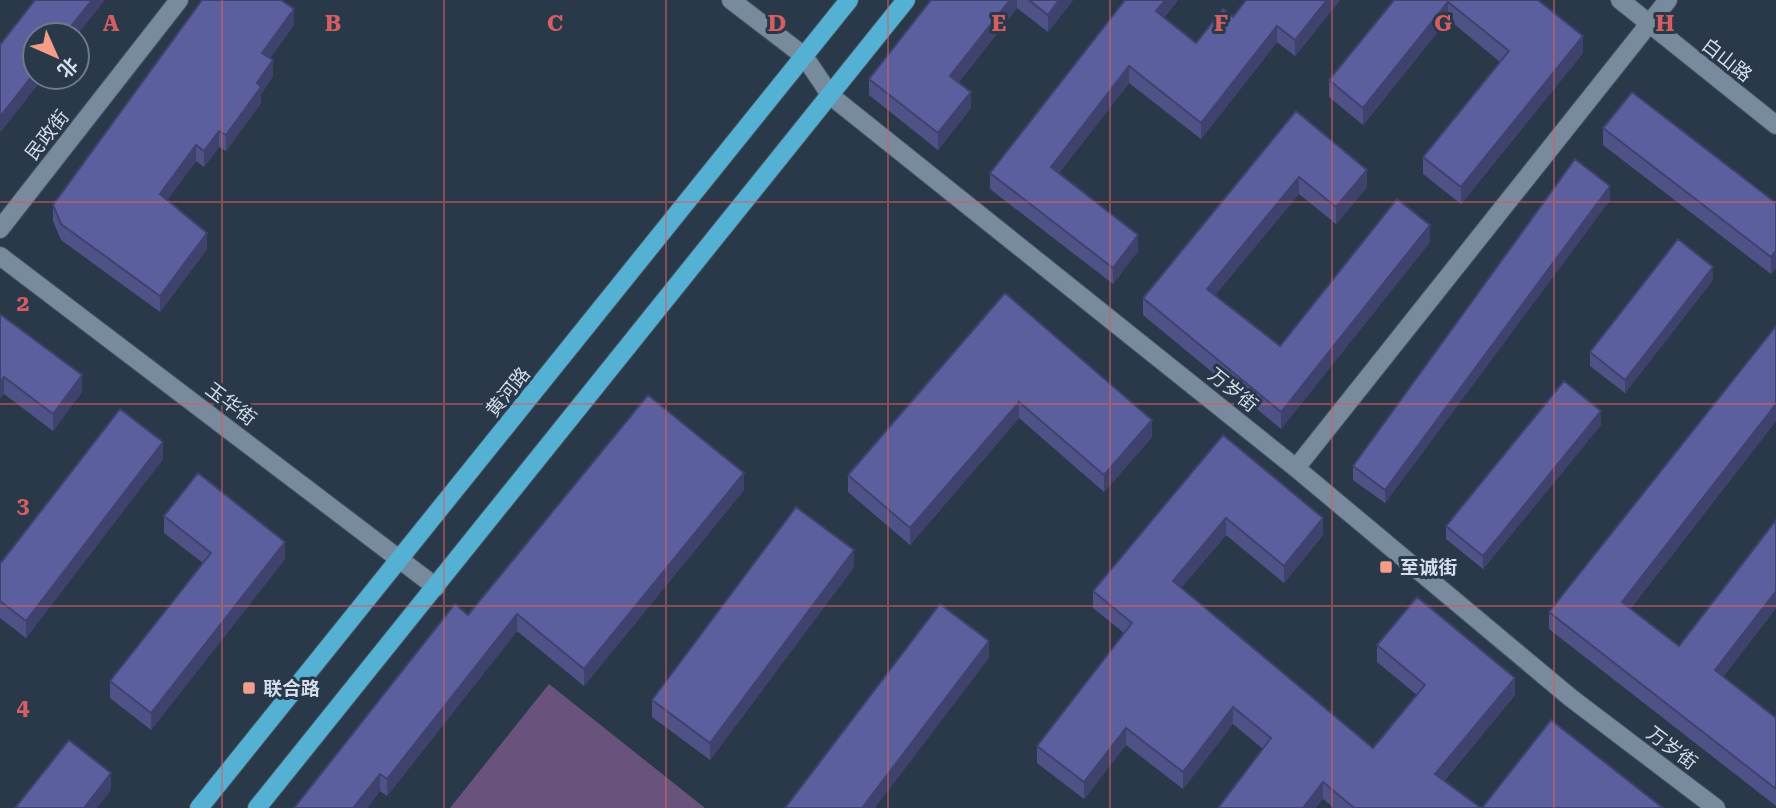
<svg xmlns="http://www.w3.org/2000/svg" width="1776" height="808" viewBox="0 0 1776 808" font-family="'Roboto Serif','Noto Sans SC',serif">
  <style>
    .green { fill: #69527b }
    .lines { fill: none; stroke-linecap: round; stroke-linejoin: round }
    .street-casing { stroke: #485564; stroke-width: 20 }
    .secondary-casing { stroke: #485564; stroke-width: 20 }
    .primary-casing { stroke: #485564; stroke-width: 20 }
    .street { stroke: #788a9e; stroke-width: 18 }
    .secondary { stroke: #788a9e; stroke-width: 18 }
    .primary { stroke: #55b1d4; stroke-width: 18 }
    .wall { fill: #4f5287 }
    .shaded-wall { fill: #40426e }
    .building { fill: #5c5f9d; stroke: #40426e; stroke-width: 2 }
    .grid { fill: none; stroke: #d55e62; stroke-width: 2; stroke-opacity: 0.55 }
    .poi-dot { fill: #f49e89; stroke: #29394a; stroke-width: 2.5 }
    .labels { text-anchor: middle; dominant-baseline: central; stroke-width: 6; stroke-linejoin: round; paint-order: stroke }
    .street-label { font-size: 19px; fill: #d4dde9; stroke: #29394a }
    .poi-label { font-size: 19px; font-weight: bold; fill: #d4dde9; stroke: #29394a; text-anchor: start }
    .grid-label { font-size: 23px; text-anchor: middle; font-weight: bold; fill: #d55e62; stroke: #29394a; stroke-width: 6; stroke-linejoin: round; paint-order: stroke }
  </style>
  <rect width="100%" height="100%" fill="#29394a"/>
  <path class="green" d="M549 684 705 808H450Z"/>
  <g class="lines">
    <defs>
      <path id="street" d="M0 229 179 0
        M0 256 436 587
        M1296 468 1668 0"/>
      <path id="secondary" d="M731 0 804 56 831 96 1296 468 1571 698 1716 808
        M1620 0 1776 125"/>
      <path id="primary" d="M199 808 849 0
        M257 808 906 0"/>
    </defs>
    <use href="#street" class="street-casing"/>
    <use href="#secondary" class="secondary-casing"/>
    <use href="#primary" class="primary-casing"/>
    <use href="#street" class="street"/>
    <use href="#secondary" class="secondary"/>
    <use href="#primary" class="primary"/>
  </g>
  <path class="wall" d="M931 0H1073L1048 32 1017 8 959 82 971 108 938 150 869 95V79Z
    M1125 0H1178L1164 18 1196 43 1233 17 1246 0H1340L1295 56 1277 42 1201 139 1129 83 1059 173 1138 251 1113 284 990 189V173Z
    M1394 0H1538L1583 53 1461 204 1423 174V157L1500 62 1448 19 1363 125 1329 97V80Z
    M294 25 270 58 273 76 261 94V103L226 151 219 147 204 167 196 161 167 200 207 249 160 312 61 240 53 221V205Z
    M1296 111 1367 187 1336 224 1299 194 1215 295 1280 346 1430 242 1281 429 1143 315V298Z
    M1603 128 1776 203V268L1771 274 1603 145Z
    M1610 200 1385 503 1353 480V466Z
    M1713 280 1625 393 1590 366V352Z
    M1005 293 1152 437 1104 492 1019 418 910 545 848 492V475Z
    M0 314 82 392 53 431 4 394Z
    M1776 326V421L1631 608 1679 646 1776 520V608L1723 677 1776 718V806L1549 629V612Z
    M1601 425 1483 569 1446 539V526Z
    M1223 435 1323 535 1284 583 1226 535 1181 588 1373 748 1417 695 1377 662V645L1515 695 1444 781 1481 808H1334L1233 724 1183 789 1126 745 1084 799 1037 763V746L1124 633 1093 608V591Z
    M163 459 26 638 0 618V564Z
    M744 490 584 686 517 631 387 796 380 791 367 808H294L468 615Z
    M164 516 285 559 151 730 110 698V681L203 563 164 533Z
    M854 567 710 760 652 717V700Z"/>
  <path class="shaded-wall" d="M92 0H105L77 35H64Z
    M1010 0H1017V8L950 93V76Z
    M1059 0H1073L1048 32V15Z
    M1165 0H1178L1156 28V11Z
    M1327 0H1340L1295 56V40Z
    M1448 2V19L1363 125V108Z
    M294 9V25L262 69V53Z
    M1277 26V42L1201 139V123Z
    M1583 36V53L1461 204V187Z
    M273 60V76L261 94V103L226 151V135L257 83Z
    M1129 66V83L1051 183V167Z
    M35 72V77H44L0 133V117Z
    M971 92V108L938 150V133Z
    M219 131V147L204 167V151Z
    M196 145V161L160 210V194Z
    M1367 170V187L1336 224V207Z
    M1299 177V194L1207 305V289Z
    M1610 186V200L1385 503V490Z
    M1430 225V242L1281 429V412Z
    M207 233V249L160 312V296Z
    M1138 235V251L1113 284V268Z
    M1776 251V268L1771 274V257Z
    M1713 267V280L1625 393V380Z
    M82 375V392L53 431V414Z
    M4 377V394L0 399V382Z
    M1019 402V418L910 545V528Z
    M1776 404V421L1622 619V602Z
    M1601 411V425L1483 569V556Z
    M1152 420V437L1104 492V475Z
    M163 442V459L26 638V621Z
    M744 473V490L584 686V669Z
    M1226 518V535L1173 598V581Z
    M1323 518V535L1284 583V566Z
    M285 542V559L151 730V713Z
    M854 550V567L710 760V743Z
    M1776 591V608L1715 687V670Z
    M517 614V631L387 796V779Z
    M989 641V658L875 808H862Z
    M1515 678V695L1435 791V774Z
    M1233 707V724L1183 789V772Z
    M1126 728V745L1084 799V782Z
    M111 773V790L97 808H84Z
    M380 774V791L367 808H353Z
    M1323 782V799L1316 808H1303Z"/>
  <path class="building" d="M35 0H92L64 35H35V72L0 117V45Z
    M202 0H281L294 9 262 53 273 60 257 83 261 87 226 135 219 131 204 151 196 145 160 194 207 233 160 296 61 224 53 205Z
    M931 0H1010L950 76 971 92 938 133 869 79Z
    M1029 0H1059L1048 15Z
    M1125 0H1165L1156 11 1196 43 1223 9 1233 17 1246 0H1327L1295 40 1277 26 1201 123 1129 66 1051 167 1138 235 1113 268 990 173Z
    M1394 0H1538L1583 36 1461 187 1423 157 1509 51 1448 2 1363 108 1329 80Z
    M1632 92 1776 203V251L1771 257 1603 128Z
    M1296 111 1367 170 1336 207 1299 177 1207 289 1280 346 1397 199 1430 225 1281 412 1143 298Z
    M1575 159 1610 186 1385 490 1353 466Z
    M1678 239 1713 267 1625 380 1590 352Z
    M1005 293 1152 420 1104 475 1019 402 910 528 848 475Z
    M0 314 82 375 53 414 4 377 0 382Z
    M1776 326V404L1622 602 1679 646 1776 520V591L1715 670 1776 718V789L1549 612Z
    M1564 381 1601 411 1483 556 1446 526Z
    M648 395 744 473 584 669 517 614 387 779 380 774 353 808H294L455 604 468 615Z
    M120 409 163 442 26 621 0 601V564Z
    M1223 435 1323 518 1284 566 1226 518 1173 581 1373 748 1425 685 1377 645 1417 597 1515 678 1435 774 1481 808H1354L1323 782 1303 808H1218L1271 738 1233 707 1183 772 1126 728 1084 782 1037 746 1132 623 1093 591Z
    M198 473 285 542 151 713 110 681 211 553 164 516Z
    M796 507 854 550 710 743 652 700Z
    M940 604 989 641 862 808H785Z
    M1551 720 1663 808H1482Z
    M69 740 111 773 84 808H15Z"/>
  <path class="grid" d="M222 0V808M444 0V808M666 0V808M888 0V808M1110 0V808M1332 0V808M1554 0V808M0 202H1776M0 404H1776M0 606H1776"/>
  <g class="poi-dot">
    <rect x="1379" y="560" width="14" height="14" rx="3.5"/>
    <rect x="242" y="681" width="14" height="14" rx="3.5"/>
  </g>
  <g class="labels">
    <g class="street-label">
      <text transform="translate(1727 60) rotate(38)">白山路</text>
      <text transform="translate(47 135) rotate(-52)">民政街</text>
      <text transform="translate(1233 390) rotate(39)">万岁街</text>
      <text transform="translate(508 392) rotate(-51)">黄河路</text>
      <text transform="translate(231 404) rotate(37)">玉华街</text>
      <text transform="translate(1672 748) rotate(37)">万岁街</text>
    </g>
    <g class="poi-label">
      <text x="1400" y="567">至诚街</text>
      <text x="263" y="688">联合路</text>
    </g>
  </g>
  <g class="grid-label">
    <text x="111" y="31">A</text>
    <text x="333" y="31">B</text>
    <text x="555" y="31">C</text>
    <text x="777" y="31">D</text>
    <text x="999" y="31">E</text>
    <text x="1221" y="31">F</text>
    <text x="1443" y="31">G</text>
    <text x="1665" y="31">H</text>
    <text x="23" y="311">2</text>
    <text x="23" y="513">3</text>
    <text x="23" y="715">4</text>
  </g>
  <g transform="translate(56 56) rotate(135)"><circle r="33" fill="#29394a" stroke="#6d7b8a" stroke-width="2"/>
  <path d="M0-5L12 26L0 18L-12 26Z" fill="#f49e89"/>
  <text y="-10" font-size="19" font-weight="bold" text-anchor="middle" fill="#d4dde9">北</text>
  </g>
</svg>
